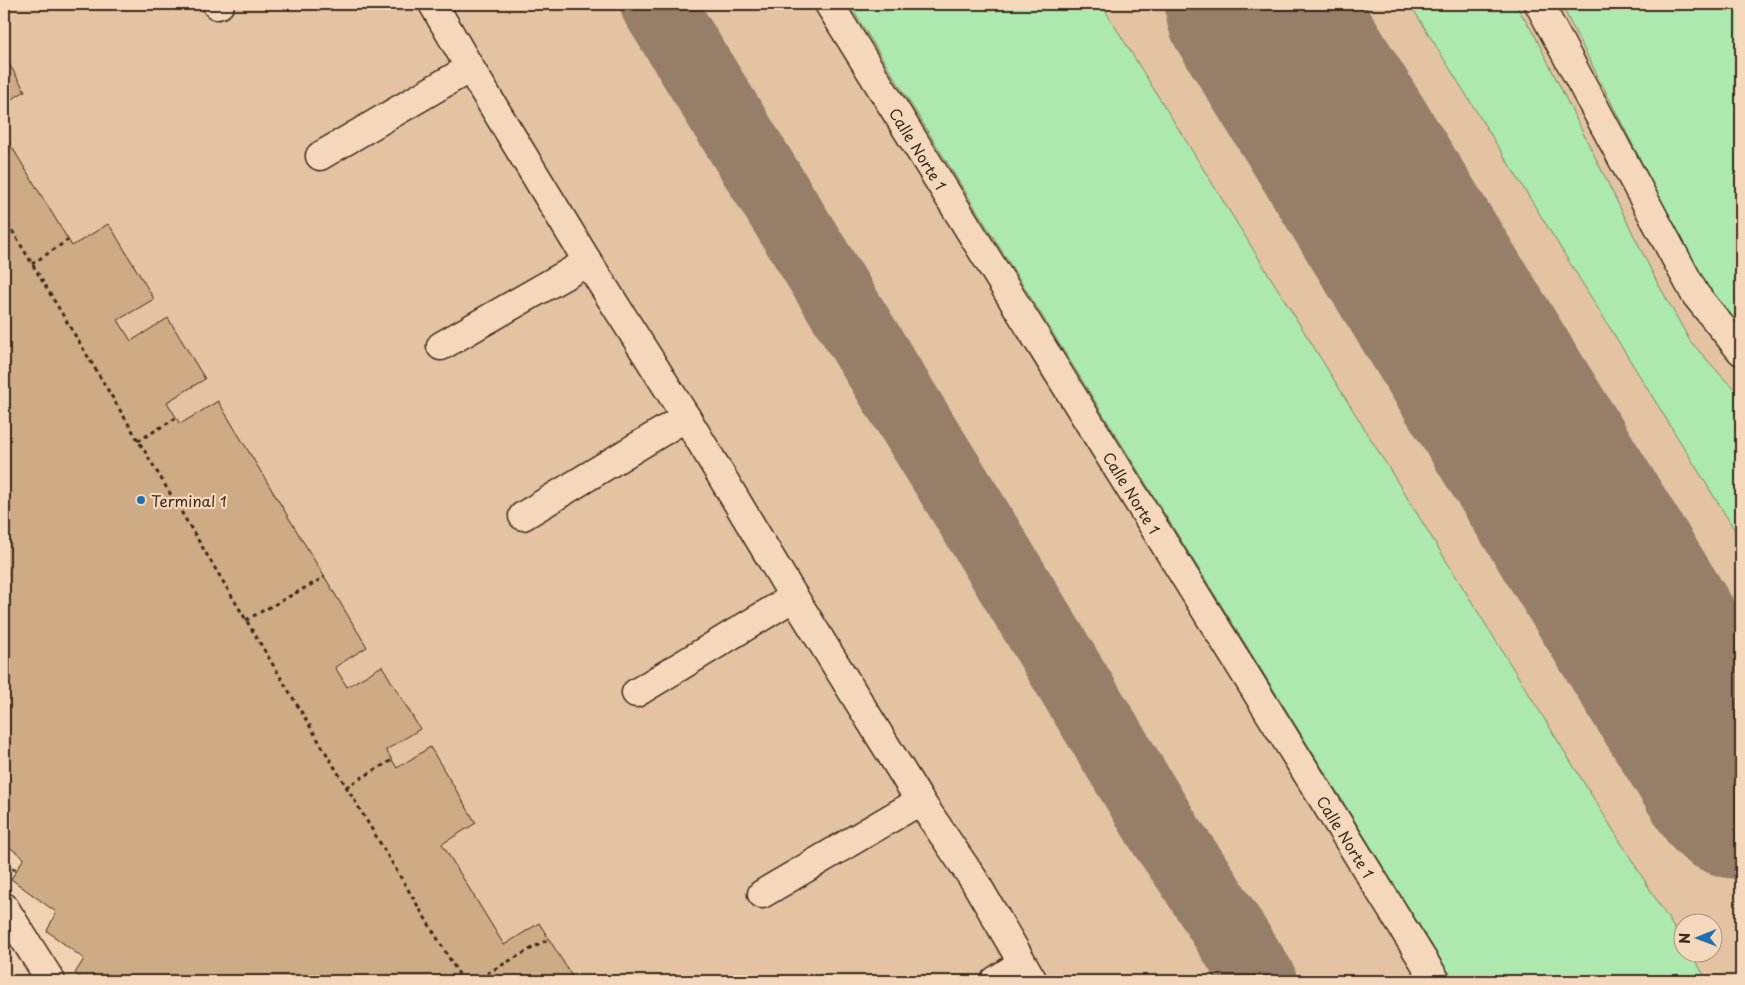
<svg xmlns="http://www.w3.org/2000/svg" width="1745" height="985" viewBox="0 0 1745 985" font-family="'Playpen Sans',sans-serif">
  <style>
    .built { fill: #e3c3a1; fill-rule: evenodd }
    .green { fill: #ade8ae; stroke: #748966 }
    .lines { fill: none; stroke-linecap: round; stroke-linejoin: round }
    .taxiway { stroke: #967e68; stroke-width: 74 }
    .runway { stroke: #967e68; stroke-width: 184 }
    .building { fill: #cdab85; stroke: #3b2a1e }
    .minor-casing { stroke: #3b2a1e; stroke-width: 31 }
    .path { stroke: #3b2a1e; stroke-width: 3; stroke-dasharray: 4 4; stroke-linecap: butt }
    .minor { stroke: #f5d8bc; stroke-width: 28 }
    .poi-dot { fill: #1f6fb2; stroke: #f5d8bc; stroke-width: 2 }
    .labels { text-anchor: middle; dominant-baseline: central; stroke-width: 4.5; stroke-linejoin: round; paint-order: stroke }
    .street-label { font-size: 15px; fill: #3b2a1e; stroke: #f5d8bc }
    .poi-label { font-size: 15px; fill: #3b2a1e; stroke: #f5d8bc; text-anchor: start }
  </style>
  <rect width="100%" height="100%" fill="#f0d1b1"/>
  <filter id="ink" filterUnits="userSpaceOnUse"><feTurbulence type="fractalNoise" baseFrequency=".02" numOctaves="2"/><feDisplacementMap in="SourceGraphic" scale="10" xChannelSelector="R" yChannelSelector="G"/><feConvolveMatrix kernelMatrix="1 2 1 2 8 2 1 2 1" color-interpolation-filters="sRGB"/></filter>
  <g filter="url(#ink)">
    <path class="built" d="M4 4H1741V981H99L4 827ZM1682 922H1712V952H1682Z"/>
    <path class="green" d="M849 4H1101L1682 941V952L1690 953 1708 981H1454Z
      M1410 4H1515L1534 34 1656 280 1690 341 1727 382 1741 393V540Z
      M1561 4H1741V333L1719 306 1692 261Z"/>
    <g class="lines">
      <path class="taxiway" d="M657 4 969 510 1167 837 1191 871 1260 981"/>
      <path class="runway" d="M1257 4 1741 787"/>
    </g>
    <path class="building" d="M4 55 25 91 4 104Z
      M4 134 72 246 108 224 112 229 154 299 118 320 131 341 168 318 205 379 167 402 180 424 218 401 367 647 335 667 347 687 382 666 420 729 386 750 397 768 430 747 476 823 442 844 504 945 539 923 575 981H84L75 973 84 959 47 931 56 912 11 879 24 858 4 843Z"/>
    <g class="lines">
      <defs>
        <g id="minor">
          <path d="M433 4 470 68 588 262 686 417 794 597 920 801 974 880 1033 981"/>
          <path id="s1" d="M829 4 1436 981"/>
          <path d="M1539 4 1695 294 1741 351"/>
          <path d="M217 5 220 4"/>
          <path d="M320 156 470 68"/>
          <path d="M441 346 588 262"/>
          <path d="M523 516 686 417"/>
          <path d="M636 693 794 597"/>
          <path d="M762 894 920 801"/>
          <path d="M4 907 51 981"/>
          <path d="M995 981 1022 963"/>
        </g>
      </defs>
      <use href="#minor" class="minor-casing"/>
      <path class="path" d="M4 217 463 981
        M32 264 68 240
        M138 441 176 418
        M246 620 325 577
        M346 787 392 760
        M4 869H17
        M473 981 549 939"/>
      <use href="#minor" class="minor"/>
    </g>
  </g>
  <circle class="poi-dot" cx="141" cy="500" r="5"/>
  <g class="labels">
    <g class="street-label">
      <text stroke="none"><textPath href="#s1" startOffset="170">Calle Norte 1</textPath></text>
      <text stroke="none"><textPath href="#s1" startOffset="575">Calle Norte 1</textPath></text>
      <text stroke="none"><textPath href="#s1" startOffset="980">Calle Norte 1</textPath></text>
    </g>
    <g class="poi-label">
      <text x="151" y="500">Terminal 1</text>
    </g>
  </g>
  <rect width="1745" height="985" fill="none" stroke="#f5d8bc" stroke-width="20"/>
  <rect x="10" y="10" width="1725" height="965" fill="none" stroke="#3b2a1e" stroke-width="2" filter="url(#ink)"/>
  <g transform="translate(1698 938) rotate(269)"><circle r="24" fill="#f5d8bc" stroke="#ab927d"/>
  <path d="M0-4L9 19L0 12L-9 19Z" fill="#1f6fb2"/>
  <text y="-8" font-size="14" font-weight="bold" text-anchor="middle" fill="#3b2a1e">N</text>
  </g>
</svg>
